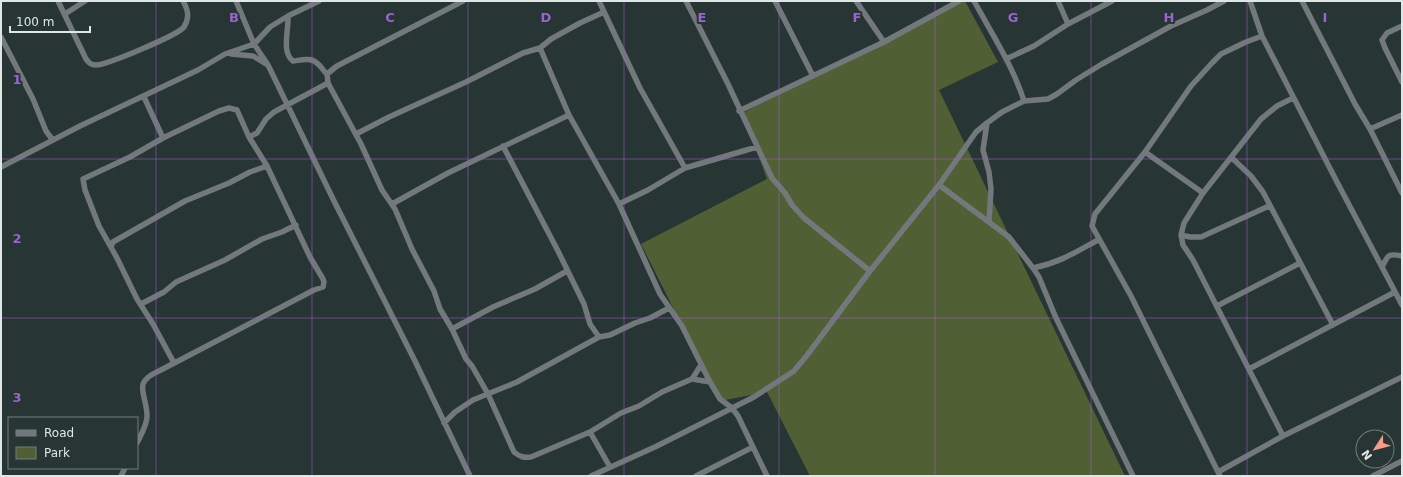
<svg xmlns="http://www.w3.org/2000/svg" width="1403" height="477" viewBox="0 0 1403 477" font-family="'DejaVu Sans',sans-serif">
  <style>
    .green { fill: #506034 }
    .lines { fill: none; stroke-linecap: round; stroke-linejoin: round }
    .street { stroke: #72787b; stroke-width: 5.5 }
    .grid { fill: none; stroke: #9964cb; stroke-width: 1; stroke-opacity: 0.55 }
    .grid-label { font-size: 13px; text-anchor: middle; font-weight: bold; fill: #9964cb; stroke: #273634; stroke-width: 4; stroke-linejoin: round; paint-order: stroke }
  </style>
  <rect width="100%" height="100%" fill="#273634"/>
  <path class="green" d="M956 1H965L998 62 939 90 1125 476H810L767 392 720 401 641 244 767 179 743 113Z"/>
  <g class="lines">
    <path class="street" d="M58 1 86 59C89 63 91 65 96 65 107 65 178 35 184 27 190 17 188 10 183 1
      M236 1 254 44 268 65 335 203 415 361 470 476
      M599 1 640 88 685 168
      M686 1 728 84 772 178 785 193 792 205 804 218 870 271
      M775 1 813 76
      M856 1 884 42
      M974 1C992 34 1013 66 1024 101
      M1058 1 1068 24
      M1250 1 1262 36 1337 182 1402 305
      M1302 1 1355 104 1370 129 1402 193
      M65 14 85 1
      M288 16C289 29 281 52 293 61 302 60 311 57 318 64 322 67 323 71 327 74
      M1402 26 1387 33 1382 40 1385 48 1402 82
      M1 37 33 99 46 131 52 139
      M540 48 569 115 619 204 660 294 682 326 710 382 720 399 732 408 738 416 767 476
      M231 54 253 56 266 64
      M1006 59 1034 46 1068 24 1112 1
      M328 83 327 74 337 66 463 1
      M144 97 163 138
      M739 111 884 42 959 1
      M987 123 983 150 989 172 991 189 989 222
      M1370 129 1402 115
      M356 134 389 117 466 82 523 53 540 48 551 39 580 23 604 12
      M249 137 257 133 266 119 274 112 328 83 361 144 382 190 395 209 412 249 434 291 440 309 452 329 466 359 472 366 488 394 514 452C520 457 524 458 531 457L590 432 621 413 639 406 662 392 692 379 701 365
      M503 146 558 251 584 304 590 324 599 337
      M1145 152 1203 193
      M1232 158 1251 176 1263 192 1333 325
      M1 167 80 126 198 70 225 54 254 44 270 27 288 16 319 1
      M939 185 1009 237 1033 268 1039 277 1056 318 1133 476
      M392 204 448 173 569 115
      M619 204 648 190 685 168 757 147
      M1181 235 1190 237H1201L1269 206
      M111 247 113 242 185 201 229 183 250 172 267 166
      M1382 267C1388 255 1388 253 1402 256
      M1033 268C1059 263 1076 252 1098 240
      M141 304 164 292 176 282 225 260 262 239 282 232 296 225
      M1217 306 1300 263
      M452 329 493 307 535 289 567 271
      M1249 369 1395 292
      M692 379 710 382
      M444 423 455 412 473 400 517 382 599 337 610 335 635 323 650 318 669 308
      M590 432 610 467
      M1283 436 1193 260 1183 245 1181 235 1184 223 1203 193 1261 119 1277 106 1293 98
      M137 443C141 435 147 425 147 416 147 394 131 383 159 371L314 290 323 287 324 282 323 279 310 257 267 166 249 137 237 110 229 108 219 111 163 138 130 157 83 179 85 190 99 226 117 258 137 299 153 324 174 363
      M1218 472 1283 436 1402 377
      M121 476 125 468
      M591 476 657 446 754 397 794 371 808 354 870 271 939 185 976 132 987 123 1002 112 1024 101 1048 99 1057 94 1076 80 1102 64 1171 26 1207 10 1224 1
      M696 476 753 447
      M1220 476 1131 296 1092 226 1095 214 1145 152 1191 86 1212 63 1221 54 1246 42 1262 36
      M1373 476 1402 461"/>
  </g>
  <path class="grid" d="M156 1V476M312 1V476M468 1V476M624 1V476M779 1V476M935 1V476M1091 1V476M1247 1V476M1 159H1402M1 318H1402"/>
  <g class="grid-label">
    <text x="234" y="22">B</text>
    <text x="390" y="22">C</text>
    <text x="546" y="22">D</text>
    <text x="702" y="22">E</text>
    <text x="857" y="22">F</text>
    <text x="1013" y="22">G</text>
    <text x="1169" y="22">H</text>
    <text x="1325" y="22">I</text>
    <text x="17" y="84">1</text>
    <text x="17" y="243">2</text>
    <text x="17" y="402">3</text>
  </g>
  <rect width="1403" height="477" fill="none" stroke="#dee7e6" stroke-width="4"/>
  <rect x="8" y="417" width="130" height="52" fill="#273634" stroke="#707d7b"/>
  <rect x="16" y="430" width="20" height="6" fill="#72787b" stroke="#707d7b"/>
  <text x="44" y="437" font-size="12" fill="#dee7e6">Road</text>
  <rect x="16" y="447" width="20" height="12" fill="#506034" stroke="#707d7b"/>
  <text x="44" y="457" font-size="12" fill="#dee7e6">Park</text>
  <g transform="translate(1375 449) rotate(234)"><circle r="19" fill="#273634" stroke="#707d7b"/>
  <path d="M0-3L7 15L0 10L-7 15Z" fill="#f49d8c"/>
  <text y="-6" font-size="11" font-weight="bold" text-anchor="middle" fill="#dee7e6">N</text>
  </g>
  <path d="M10 26v6h80v-6" fill="none" stroke="#dee7e6" stroke-width="2"/>
  <text x="16" y="26" font-size="12" fill="#dee7e6" stroke="#273634" stroke-width="3" paint-order="stroke">100 m</text>
</svg>
